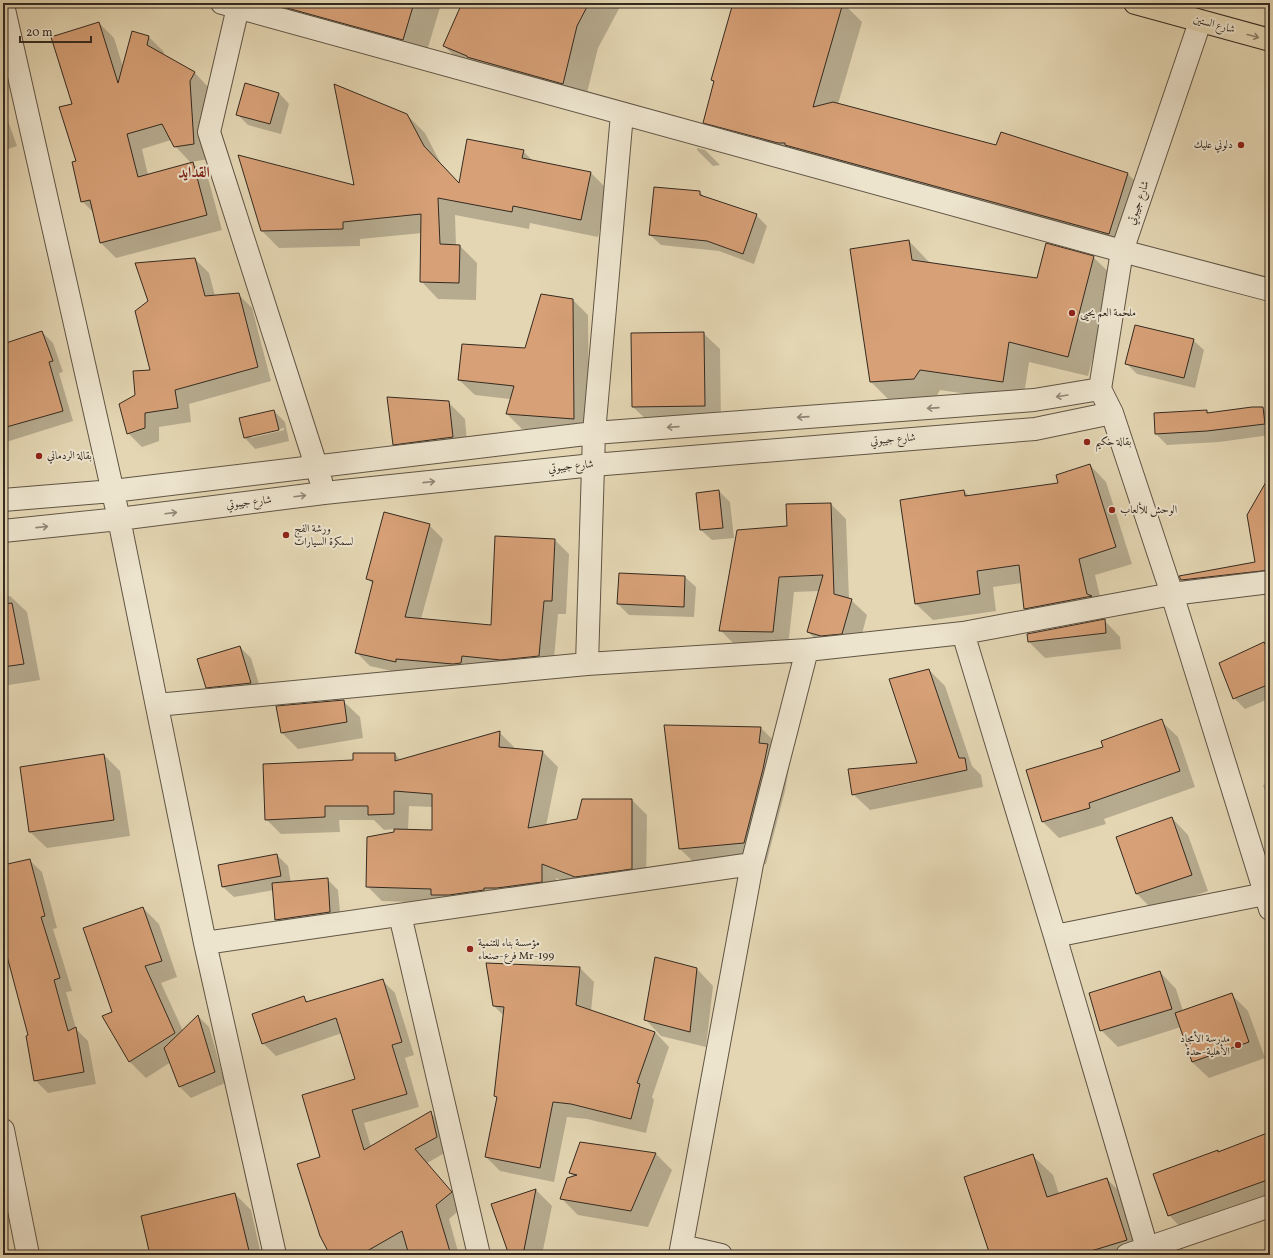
<svg xmlns="http://www.w3.org/2000/svg" width="1273" height="1258" viewBox="0 0 1273 1258" font-family="Vollkorn,Amiri,serif">
  <style>
    .shadow { fill: #0003; fill-rule: evenodd }
    .building { fill: #d7a077; stroke: #342a20 }
    .lines { fill: none; stroke-linecap: round; stroke-linejoin: round }
    .minor-casing { stroke: #605545; stroke-width: 24 }
    .major-casing { stroke: #342a20; stroke-width: 24 }
    .minor { stroke: #ede4ce; stroke-width: 22 }
    .major { stroke: #e4d6b3; stroke-width: 22 }
    .oneway { stroke: #8c806a }
    .oneway2 { stroke: #908777 }
    .poi-dot { fill: #8f2418; stroke: #ede4ce; stroke-width: 1.5 }
    .labels { text-anchor: middle; dominant-baseline: central; stroke-width: 4; stroke-linejoin: round; paint-order: stroke }
    .street-label { font-size: 11px; fill: #342a20; stroke: #ede4ce }
    .poi-label { font-size: 11px; fill: #342a20; stroke: #ede4ce; text-anchor: start }
    .district-label { font-size: 15px; font-weight: bold; fill: #7a1f14; stroke: #ede4ce }
  </style>
  <rect width="100%" height="100%" fill="#e4d6b3"/>
  <filter id="stains"><feTurbulence type="fractalNoise" baseFrequency=".005" numOctaves="4"/><feColorMatrix values="0 0 0 0 .2 0 0 0 0 .09 0 0 0 0 .02 0 0 0 .5 -.17"/></filter>
  <radialGradient id="worn" r=".72"><stop offset=".6" stop-color="#630" stop-opacity="0"/><stop offset="1" stop-color="#630" stop-opacity=".3"/></radialGradient>
  <path class="shadow" d="M201 3H211V6Z
    M273 3H440L441 4 424 61 295 25Z
    M463 3H622L598 48 584 105 466 67 444 46Z
    M734 3H843L862 22 838 104 997 146 1128 174 1147 193 1128 253 723 142 704 122 714 83 712 80Z
    M99 23 114 38 123 67 133 32 149 37 164 52 163 56 194 72 209 88 205 97 209 159 191 162 208 178 222 230 116 258 101 243 94 213 82 201 77 161 73 104ZM171 140 175 146 191 163 148 175 142 149Z
    M279 93 289 104 281 134 248 125 237 114Z
    M3 107 17 146 3 151Z
    M407 115 425 133 441 164 460 184 523 151 533 161 591 173 608 190 598 237 530 223 529 229 455 215 456 246H460L477 263 476 300 438 299 421 281 422 233 360 239V246L279 248 262 231 355 186Z
    M697 148 705 150 720 165 713 166 697 150Z
    M700 192 705 198 756 215 767 226 754 264 719 251 661 245 650 235Z
    M3 204 7 218 3 219Z
    M909 241 929 262 930 264 1038 279 1093 257 1114 277 1088 376 1029 362 1023 402 940 390 935 399 891 402 871 382Z
    M195 259 209 273 215 296 238 294 252 308 271 381 189 404 191 422 159 427V441L142 447 128 433 136 396 151 371 149 301Z
    M573 300 588 315 589 434 522 429 507 414 511 399 475 395 459 380 526 349Z
    M42 332 53 343 63 372 59 373 73 421 3 443V345Z
    M703 333 720 349 721 422 650 423 633 407 632 334Z
    M1193 340 1204 350 1195 388 1137 374 1126 363Z
    M448 402 465 419 468 453 411 460 394 444Z
    M1262 408 1270 415V435L1219 442 1167 445 1156 434 1155 414 1206 411 1209 414Z
    M274 411 285 422 289 441 255 449 245 438 240 419ZM284 428V430L251 438V436Z
    M1090 465 1106 482 1132 564 1095 575 1103 609 1042 625 1025 608 1022 583 993 587 996 611 933 620 916 604 901 501 964 491 970 497 1059 483Z
    M719 491 730 502 734 538 712 540 701 530Z
    M1270 494V585L1196 594 1182 580 1256 563Z
    M831 504 846 519 849 599 851 600 867 615 858 649 824 647 808 632 819 591 794 592 788 647 736 646 720 630 788 527Z
    M429 525 443 539 421 619 492 626 555 540 569 554 566 614H558L553 670 409 675 370 666 356 652 373 584 367 578Z
    M685 577 696 587 694 617 629 615 618 604Z
    M10 596 27 612 40 680 3 686V597Z
    M1104 620 1120 637 1121 649 1045 658 1029 642 1028 635Z
    M1264 643 1270 650V711L1266 700 1245 709 1234 698Z
    M240 647 251 658 262 694 218 698 207 687Z
    M929 670 945 686 972 766 981 775 983 787 870 810 853 794 918 763ZM916 780 921 781 878 790V788Z
    M343 701 360 717 363 738 298 749 282 733 277 707Z
    M1161 721 1178 737 1195 787 1104 819 1106 824 1059 838 1043 822 1027 771 1104 747Z
    M761 728 782 749 781 759 789 767 785 791 766 864 702 870 680 849Z
    M499 732 514 747V749L543 752 558 767 546 826 577 820 632 800 647 815 646 883 591 891 556 878 557 896 440 903 382 901 367 886 395 833V829L384 830 374 820H339L340 832 281 834 266 819 354 761 395 754 401 761ZM409 806 433 807V831H403V829H408Z
    M104 755 120 771 130 836 47 848 30 832Z
    M1270 783V805L1263 785Z
    M1172 818 1188 835 1208 891 1153 910 1137 894 1118 837Z
    M277 855 288 866 291 883 327 879 338 890 341 923 287 931 276 920 274 890 234 897 223 887Z
    M29 860 42 872 57 928 53 929 72 991 66 992 76 1029 88 1041 96 1084 48 1093 35 1080 30 1036 3 923V866Z
    M143 908 159 924 177 977 161 983 183 1031 198 1016 209 1027 225 1083 191 1098 180 1087 171 1062 146 1078 130 1062 104 1016 113 1012Z
    M580 968 594 982 591 1011 655 1032 669 1047 652 1097 654 1100 646 1133 587 1119 567 1117 554 1182 500 1171 486 1157 497 1098 495 1096 504 1016 494 1006Z
    M697 969 713 986 706 1047 661 1036 645 1019Z
    M1160 972 1176 989 1183 1011 1232 995 1248 1011 1265 1058 1209 1078 1192 1062 1181 1027 1118 1047 1101 1030Z
    M382 980 395 993 414 1055 405 1058 419 1107 364 1123 371 1147 430 1112 443 1125 450 1150 427 1163 464 1206 449 1219 459 1255H332L321 1157 357 1080 342 1033 276 1056 263 1043 303 997 309 1003Z
    M1270 1133V1201L1185 1232 1169 1215 1219 1153Z
    M656 1154 672 1170 648 1227 578 1215 562 1199 574 1177 570 1173Z
    M1033 1156 1053 1175 1059 1194 1107 1179 1127 1199 1144 1255H991Z
    M536 1190 552 1206 542 1255H510L492 1205Z
    M235 1194 251 1210 261 1255H151Z"/>
  <path class="building" d="M269 3H414L403 40Z
    M462 3H589L577 26 563 84 467 57V56L443 46Z
    M733 3H843L813 107 833 102 996 145 1001 132 1128 173 1109 234 785 145V143H778L703 123 714 81 711 80Z
    M99 22 118 83 132 31 149 36 147 45 195 72 190 81 194 144 174 147 162 124 127 134 138 177 193 162 207 215 100 243 90 200 81 202 72 162 76 161 59 107 72 104 51 37Z
    M245 83 279 93 270 124 236 115Z
    M334 84 407 114 424 146 459 183 467 139 524 150 522 158 591 172 581 220 513 206 512 212 438 198 440 244 460 245 459 283 420 282 421 214 343 222V229L261 231 238 155 354 185Z
    M654 187 700 191V195L757 214 743 254 707 241 649 235Z
    M909 240 912 260 1037 278 1046 243 1094 256 1068 357 1009 342 1003 382 920 370 914 379 870 382 850 249Z
    M195 258 205 296 239 293 258 367 175 390 178 408 145 413V428L127 434 119 404 135 395 133 371 150 370 135 311 148 301 135 263Z
    M541 294 573 299 574 419 506 414 514 386 458 380 462 344 525 348Z
    M1135 325 1194 339 1184 378 1125 364Z
    M42 331 53 361 49 362 63 411 3 428V344Z
    M704 332 705 406 632 407 631 333Z
    M387 397 449 401 453 437 393 445Z
    M1252 407H1263L1265 424 1207 431 1155 434 1154 413 1207 410V413Z
    M274 410 279 430 244 438 239 418Z
    M1090 464 1116 547 1079 559 1087 594 1092 596 1024 609 1019 565 977 571 980 594 915 604 900 500 964 490 965 496 1058 483 1056 475Z
    M1270 475V570L1181 580 1179 576 1255 562 1247 515Z
    M719 490 723 528 700 530 696 493Z
    M831 503 834 594 852 599 842 634 821 636 807 632 823 575 779 577 773 632 719 631 737 530 787 526 786 504Z
    M384 512 430 524 405 617 491 625 495 536 555 539 552 601H544L539 656 501 660 462 656 461 663 453 664 396 659V662L355 653 373 581 366 579Z
    M619 573 685 576 684 607 617 604Z
    M12 603 24 664 3 667V604Z
    M1105 619 1106 633 1028 642 1027 634Z
    M1264 642 1270 655V684L1233 699 1219 663Z
    M240 646 251 683 206 688 197 659Z
    M929 669 959 758H965L967 770 852 795 848 769 917 763 889 679Z
    M344 700 347 722 281 733 276 706Z
    M1162 719 1180 771 1089 803 1090 808 1042 822 1026 770 1103 747 1101 741Z
    M664 725 761 727 759 743 768 744 763 769 744 843 679 849Z
    M500 731 499 747 543 751 528 828 577 819 582 799H632V869L575 877 542 864V882L497 888H484V890L449 895H431V889L366 887 367 837 394 832V829L432 830V794L394 791V814L368 815V806H325V817L265 820 263 764 353 760V753H395V761Z
    M104 754 114 820 29 832 20 767Z
    M1172 817 1192 875 1136 894 1116 837Z
    M277 854 281 876 222 887 218 865Z
    M30 859 45 916 41 917 60 978 54 980 68 1031 76 1027 84 1072 34 1081 26 1036 28 1035 3 941V865Z
    M328 878 330 912 275 920 272 883Z
    M143 907 162 961 145 966 175 1033 129 1062 102 1016 112 1012 83 928Z
    M655 957 697 968 690 1032 644 1020Z
    M486 963 580 967 576 1005 655 1032 637 1083 640 1084 631 1119 571 1104 553 1102 540 1168 485 1157 497 1097 494 1096 504 1007 493 1006Z
    M1160 971 1172 1009 1100 1031 1089 993Z
    M383 979 402 1042 392 1045 407 1094 352 1110 364 1150 431 1111 437 1137 415 1149 452 1192 436 1205 451 1255H409L402 1231 360 1255H330L320 1236 297 1164 320 1157 302 1095 355 1079 336 1018 262 1044 252 1014 304 996 306 1002Z
    M1232 993 1249 1042 1192 1062 1175 1013Z
    M198 1015 215 1072 179 1087 164 1048Z
    M1270 1132V1179L1168 1216 1153 1174 1218 1150V1152Z
    M580 1142 656 1153 631 1211 560 1199 567 1178 577 1175 569 1173Z
    M1033 1154 1047 1197 1107 1178 1127 1240 1078 1255H990L964 1177Z
    M536 1189 524 1250 509 1255 491 1204Z
    M235 1193 250 1255H150L141 1216Z"/>
  <g class="lines">
    <defs>
      <path id="minor" d="M222 3 1122 251 1270 290
        M239 3 209 132 321 481
        M3 5 119 519 205 943 275 1255
        M1200 22 1122 251 1100 389 1112 413 1172 594 1270 909
        M3 500 113 491 594 433 1034 400 1100 389
        M3 531 119 519 324 493 593 465 1035 429 1112 413
        M963 633 1055 936 1147 1248
        M587 664 594 433 622 114
        M157 705 587 664 807 650 963 633 1172 594 1270 582
        M400 915 479 1255
        M1055 936 1270 893
        M205 943 752 864
        M3 1130 28 1255
        M682 1246 721 1255
        M680 1255 752 864 807 650
        M1127 1255 1270 1206"/>
      <path id="major" d="M1135 3 1270 40"/>
    </defs>
    <use href="#minor" class="minor-casing"/>
    <use href="#major" class="major-casing"/>
    <use href="#minor" class="minor"/>
    <use href="#major" class="major"/>
  </g>
  <defs><path id="oneway-shaft" d="M-6 0H5M1.5-3L5.5 0L1.5 3" fill="none" stroke-width="1.6" stroke-linecap="round" stroke-linejoin="round"/></defs>
  <use class="oneway" href="#oneway-shaft" transform="translate(1253 36) rotate(15)"/>
  <g class="oneway2">
    <use href="#oneway-shaft" transform="translate(1062 396) rotate(171)"/>
    <use href="#oneway-shaft" transform="translate(933 408) rotate(176)"/>
    <use href="#oneway-shaft" transform="translate(803 417) rotate(176)"/>
    <use href="#oneway-shaft" transform="translate(673 427) rotate(176)"/>
    <use href="#oneway-shaft" transform="translate(429 482) rotate(-6)"/>
    <use href="#oneway-shaft" transform="translate(300 496) rotate(-7)"/>
    <use href="#oneway-shaft" transform="translate(171 513) rotate(-7)"/>
    <use href="#oneway-shaft" transform="translate(42 527) rotate(-6)"/>
  </g>
  <g class="poi-dot">
    <circle cx="1241" cy="145" r="4"/>
    <circle cx="1072" cy="313" r="4"/>
    <circle cx="1087" cy="442" r="4"/>
    <circle cx="39" cy="456" r="4"/>
    <circle cx="1112" cy="510" r="4"/>
    <circle cx="286" cy="535" r="4"/>
    <circle cx="470" cy="949" r="4"/>
    <circle cx="1238" cy="1045" r="4"/>
  </g>
  <g class="labels">
    <g class="street-label">
      <text transform="translate(1214 25) rotate(15)">شارع الستين</text>
      <text transform="translate(1139 203) rotate(-71)">شارع جيبوتي</text>
      <text transform="translate(893 440) rotate(-5)">شارع جيبوتي</text>
      <text transform="translate(571 467) rotate(-6)">شارع جيبوتي</text>
      <text transform="translate(249 503) rotate(-7)">شارع جيبوتي</text>
    </g>
    <g class="poi-label">
      <text x="1233" y="145" text-anchor="end">دلوني عليك</text>
      <text x="1080" y="313">ملحمة العم يحيى</text>
      <text x="1095" y="442">بقالة حكيم</text>
      <text x="47" y="456">بقالة الردماني</text>
      <text x="1120" y="510">الوحش للألعاب</text>
      <text x="294" y="529">ورشة الفج<tspan x="294" dy="13">لسمكرة السيارات</tspan></text>
      <text x="478" y="943">مؤسسة بناء للتنمية<tspan x="478" dy="13">فرع-صنعاء Mr-199</tspan></text>
      <text x="1230" y="1039" text-anchor="end">مدرسة الأمجاد<tspan x="1230" dy="13">الأهلية-حدة</tspan></text>
    </g>
    <g class="district-label">
      <text x="194" y="173">القدايد</text>
    </g>
  </g>
  <rect width="1273" height="1258" fill="none" stroke="#e4d6b3" stroke-width="16"/>
  <rect x="4" y="4" width="1265" height="1250" fill="none" stroke="#342a20" stroke-width="2"/>
  <rect x="8" y="8" width="1257" height="1242" fill="none" stroke="#342a20"/>
  <path d="M20 36v6h71v-6" fill="none" stroke="#342a20" stroke-width="2"/>
  <text x="26" y="36" font-size="12" fill="#342a20" stroke="#ede4ce" stroke-width="3" paint-order="stroke">20 m</text>
  <rect width="100%" height="100%" filter="url(#stains)"/>
  <rect width="100%" height="100%" fill="url(#worn)"/>
</svg>
